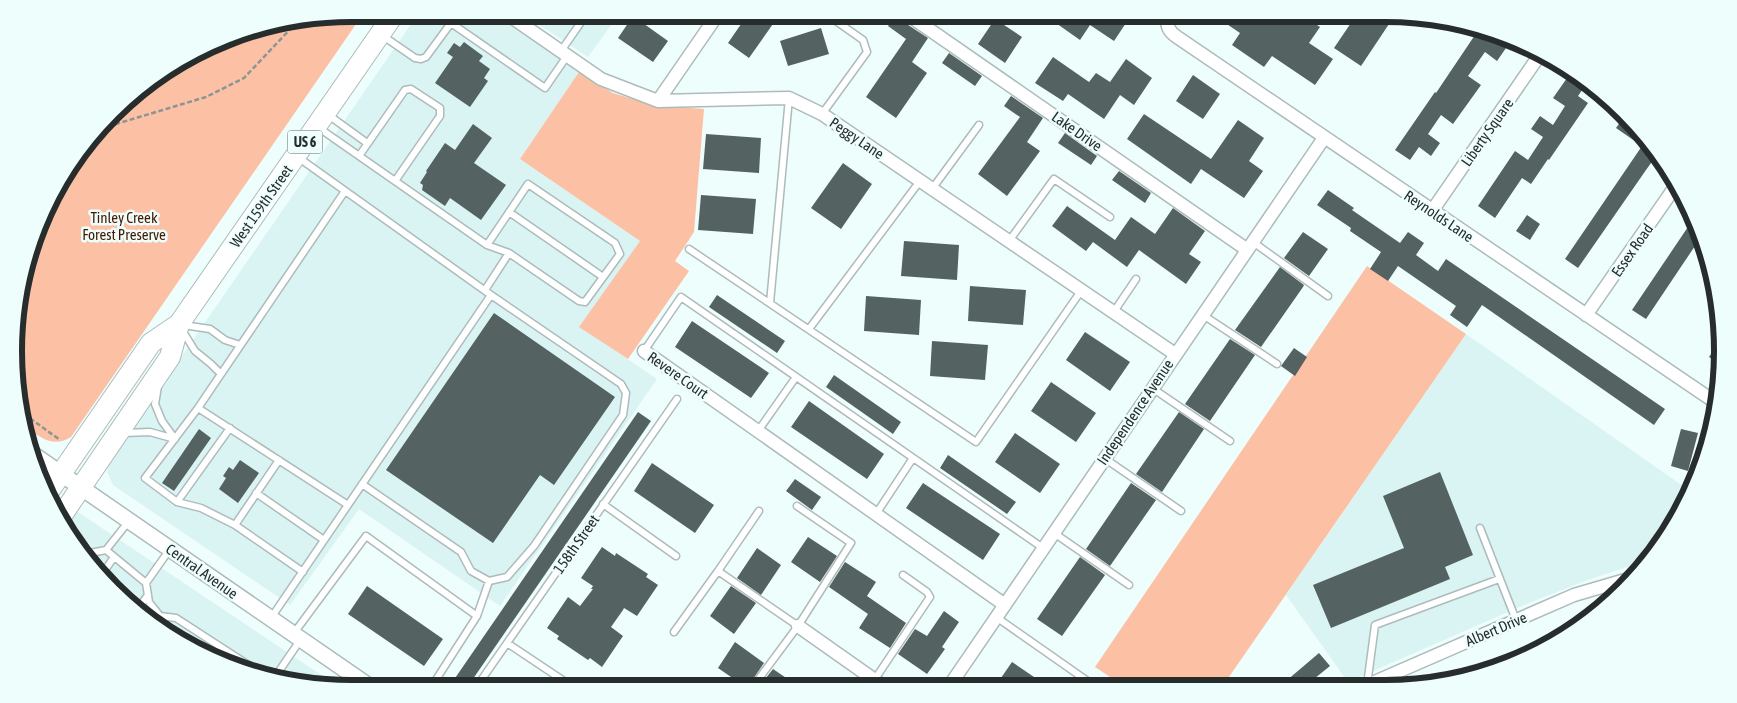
<svg xmlns="http://www.w3.org/2000/svg" width="1737" height="703" viewBox="0 0 1737 703" font-family="'Asap Condensed',sans-serif">
  <style>
    .built { fill: #daf3f3 }
    .green { fill: #fcc1a4 }
    .building { fill: #556262 }
    .lines { fill: none; stroke-linecap: round; stroke-linejoin: round }
    .service-casing { stroke: #adbbbb; stroke-width: 9 }
    .minor-casing { stroke: #adbbbb; stroke-width: 15 }
    .tertiary-casing { stroke: #adbbbb; stroke-width: 18 }
    .primary-casing { stroke: #adbbbb; stroke-width: 22 }
    .path { stroke: #8a9594; stroke-width: 2.5; stroke-dasharray: 5 2.5; stroke-linecap: butt }
    .service { stroke: #fff; stroke-width: 6 }
    .minor { stroke: #fff; stroke-width: 12 }
    .tertiary { stroke: #fff; stroke-width: 15 }
    .primary { stroke: #fff; stroke-width: 20 }
    .labels { text-anchor: middle; dominant-baseline: central; stroke-width: 5; stroke-linejoin: round; paint-order: stroke }
    .shield { fill: #eefefd; stroke: #636b6b; stroke-width: 1 }
    .shield-label { font-size: 14px; font-weight: bold; fill: #272c2c }
    .street-label { font-size: 15px; fill: #272c2c; stroke: #eefefd }
    .park-label { font-size: 15px; fill: #471900; stroke: #eefefd }
    .rim { fill: none; stroke: #272c2c; stroke-width: 6 }
  </style>
  <rect width="100%" height="100%" fill="#eefefd"/>
  <path class="built" d="M418 14H494L579 72 520 159 640 241 580 327 657 379 500 606 359 509 290 605 113 485 107 471 110 460Z
    M523 14H619L588 57Z
    M1466 334 1690 491 1666 539 1646 563 1633 565 1585 581 1524 605 1348 682 1286 595Z
    M75 510 339 687 243 671 146 620 71 539 64 527Z"/>
  <path class="green" d="M351 14H363L71 437C51 449 39 436 22 424L20 418 17 307 32 243 59 183 129 97 183 59 243 32Z
    M579 72 613 93 652 105 704 109 694 232 675 261 689 271 628 359 579 327 640 241 520 159Z
    M1367 266 1466 334 1222 687H1125L1095 667Z"/>
  <path class="building" d="M748 14H780L749 58 728 43Z
    M897 14 902 21 928 38 912 62 927 73 896 118 866 97 906 39 888 26Z
    M1059 14H1132L1114 41 1090 25 1080 40 1053 21Z
    M1212 14H1301L1320 27 1309 43 1333 59 1315 85 1272 56 1264 67 1232 45 1240 33Z
    M1357 14 1395 15 1361 66 1334 48Z
    M633 16 668 41 653 62 618 38Z
    M995 19 1022 37 1005 63 978 44Z
    M821 28 829 54 788 66 780 41Z
    M1479 29 1506 48 1497 61 1485 52 1468 76 1481 85 1453 124 1441 115 1428 134 1440 143 1431 156 1419 147 1410 160 1395 150 1435 92 1436 93Z
    M464 42 483 56 479 61 490 69 484 78 488 81 470 107 435 83 453 57 447 53 454 43 460 47Z
    M949 53 982 76 975 86 942 63Z
    M1053 57 1089 82 1096 73 1110 82 1126 59 1152 78 1134 105 1120 95 1104 119 1068 94 1063 101 1035 83Z
    M1572 71 1587 83 1578 96 1588 103 1549 160 1548 159 1531 184 1522 178 1495 218 1478 206 1515 151 1528 160 1543 137 1531 129 1540 116 1553 125 1565 106 1553 98Z
    M1193 75 1220 94 1203 119 1176 101Z
    M1011 96 1043 118 1027 142 1040 151 1007 196 978 174 1020 117 1004 106Z
    M1144 114 1211 159 1238 120 1264 138 1249 161 1263 171 1244 198 1201 169 1191 184 1127 139Z
    M1625 115 1653 146 1659 155 1656 156 1646 170 1578 268 1565 259 1642 146 1616 128Z
    M473 124 492 138 474 163 506 185 481 220 450 198 445 206 422 190 423 185 420 183 427 172 426 171 445 143 455 150Z
    M1065 133 1097 156 1091 165 1058 143Z
    M706 134 761 138 759 173 703 169Z
    M843 163 872 184 841 229 811 208Z
    M1119 171 1151 193 1145 203 1112 180Z
    M1328 190 1354 208 1352 210 1400 243 1408 232 1424 243 1416 255 1438 271 1446 259 1665 409 1654 425 1482 305 1467 327 1450 315 1456 306 1398 266 1388 281 1370 269 1381 252 1350 231 1351 228 1317 205Z
    M701 195 756 199 753 234 698 230Z
    M1067 206 1115 240 1131 217 1155 234 1173 208 1205 231 1189 254 1201 262 1186 284 1139 250 1127 267 1093 242 1086 251 1052 226Z
    M1527 215 1540 224 1530 240 1516 231Z
    M1694 218 1701 237 1646 319 1632 310Z
    M1303 232 1328 249 1309 276 1284 258Z
    M904 241 959 245 957 280 901 276Z
    M1280 267 1304 285 1303 287 1261 347 1235 330Z
    M970 286 1026 290 1023 325 968 321Z
    M717 295 785 341 777 353 709 307Z
    M866 296 921 300 919 335 864 331Z
    M494 313 615 397 554 485 540 475 493 543 386 470Z
    M692 321 769 373 751 398 675 347Z
    M1085 332 1130 362 1110 391 1066 360Z
    M1722 338V358L1721 365 1709 357Z
    M1230 339 1255 355 1210 421 1185 404Z
    M932 341 988 345 985 380 930 376Z
    M1294 348 1307 357 1295 376 1281 366Z
    M834 375 901 422 893 434 826 387Z
    M1051 382 1096 413 1076 442 1031 411Z
    M809 401 884 454 867 479 791 427Z
    M638 412 651 421 466 689H458L451 684Z
    M1179 412 1204 429 1162 492 1136 474Z
    M199 429 211 438 174 491 162 483Z
    M1681 429 1698 433 1688 471 1671 466Z
    M1015 433 1060 464 1040 493 995 462Z
    M948 455 1016 502 1007 514 940 468Z
    M240 460 259 473 238 503 219 489 226 478 223 476 229 467 233 470Z
    M652 463 714 505 695 533 634 491Z
    M1440 472 1473 555 1445 567 1450 579 1331 628 1313 585 1404 548 1383 496Z
    M795 479 821 497 812 510 786 491Z
    M923 483 1000 534 983 560 906 508Z
    M1131 483 1156 500 1110 566 1086 549Z
    M808 537 837 556 820 582 791 562Z
    M602 547 615 556 616 553 648 574 646 577 658 585 637 616 624 608 623 610 611 627 623 636 602 667 590 658 588 660 557 639 559 636 547 628 568 597 580 606 593 589H591L593 586 581 578Z
    M757 548 781 565 761 595 737 578Z
    M1080 557 1105 575 1062 636 1037 619Z
    M845 562 876 582 867 596 906 623 890 648 859 628 868 614 829 587Z
    M367 586 443 639 424 666 348 614Z
    M731 586 756 603 734 634 710 616Z
    M944 611 959 622 942 647 945 649 927 674 898 654 915 629 927 636Z
    M735 642 764 663 747 688 718 668Z
    M1319 653 1330 666 1304 687H1279Z
    M1012 662 1037 679 1031 687 994 688Z
    M773 669 801 688H758Z"/>
  <g class="lines">
    <defs>
      <path id="service" d="M383 36 415 58 421 59 426 57 451 23 545 88 567 56
        M561 51 586 15 584 14
        M327 114 367 143
        M822 114 867 52 863 40 826 14
        M319 128 395 181
        M359 156 405 90 411 89 440 108V116L395 181 487 245
        M528 184 615 243 620 254 585 302 579 301 509 253 487 245Z
        M932 189 979 125
        M345 191 198 408 348 505
        M509 212 603 277
        M1009 241 1054 179 1110 217
        M1253 242 1328 296
        M689 249 976 442 1081 291
        M485 290 509 253
        M770 303 789 98
        M1113 313 1136 279
        M1203 315 1277 364
        M183 325 210 329 225 340 240 345
        M809 329 920 181
        M182 330 195 351 211 364 221 374
        M644 351 681 297 1043 548
        M1152 388 1230 441
        M198 408 145 478 177 502 201 508 235 525 279 460
        M758 431 796 377
        M124 433 150 432 175 439 162 421 155 404 158 386
        M1104 458 1181 511
        M362 484 461 552 471 571 489 581 507 577 534 546 623 415 626 393 621 384 491 295
        M256 493 324 540
        M177 502 230 428
        M603 504 676 556
        M759 511 718 571 798 626
        M876 514 913 458
        M235 525 303 572
        M1480 528 1516 620
        M1054 533 1129 585
        M106 550 146 583 170 549
        M85 554 106 550 129 521
        M103 573 114 557
        M146 583 149 602 160 616 155 624
        M137 610 148 595
        M160 616 176 618 264 675
        M477 616 489 581
        M996 617 1096 687
        M271 618 491 295 299 158
        M674 632 718 571
        M294 633 366 536 477 616 430 689
        M507 643 576 689
        M275 677 301 639
        M1367 685 1375 625 1499 579
        M752 688 798 626 851 543 797 506
        M869 688 930 597 927 592 903 575
        M475 689 677 399"/>
      <path id="minor" d="M507 14 601 79 658 101 789 98 822 114 1175 354
        M907 14 1246 249
        M1167 14C1166 25 1168 31 1177 37L1718 404
        M658 101 718 14
        M1432 211 1541 53
        M1586 315 1677 184
        M644 351 1005 605
        M798 626 886 688
        M1363 687 1574 595 1632 578
        M948 688 1324 138"/>
      <path id="tertiary" d="M31 453 373 689"/>
      <path id="primary" d="M47 494 151 343 179 324
        M60 518 170 357 179 324 394 14"/>
    </defs>
    <use href="#service" class="service-casing"/>
    <use href="#minor" class="minor-casing"/>
    <use href="#tertiary" class="tertiary-casing"/>
    <use href="#primary" class="primary-casing"/>
    <path class="path" d="M108 122 116 124 206 97 244 78 296 23
      M91 144 116 124
      M17 323 28 297 29 264 48 207
      M20 407 31 419 60 440"/>
    <use href="#service" class="service"/>
    <use href="#minor" class="minor"/>
    <use href="#tertiary" class="tertiary"/>
    <use href="#primary" class="primary"/>
  </g>
  <g class="labels">
    <rect class="shield" x="287.5" y="130.5" width="35" height="23" rx="4"/>
    <g class="shield-label">
      <text x="305" y="142">US 6</text>
    </g>
    <g class="street-label">
      <text transform="translate(1077 131) rotate(35)">Lake Drive</text>
      <text transform="translate(1487 132) rotate(-55)">Liberty Square</text>
      <text transform="translate(857 138) rotate(34)">Peggy Lane</text>
      <text transform="translate(261 206) rotate(-55)">West 159th Street</text>
      <text transform="translate(1439 216) rotate(34)">Reynolds Lane</text>
      <text transform="translate(1632 250) rotate(-55)">Essex Road</text>
      <text transform="translate(678 375) rotate(35)">Revere Court</text>
      <text transform="translate(1135 412) rotate(-56)">Independence Avenue</text>
      <text transform="translate(576 544) rotate(-55)">158th Street</text>
      <text transform="translate(202 571) rotate(35)">Central Avenue</text>
      <text transform="translate(1496 629) rotate(-23)">Albert Drive</text>
    </g>
    <g class="park-label">
      <text x="124" y="217">Tinley Creek<tspan x="124" dy="17">Forest Preserve</tspan></text>
    </g>
  </g>
  <path d="M0 0H1737V703H0ZM351 22H1385A329 329 0 0 1 1714 351V351A329 329 0 0 1 1385 680H351A329 329 0 0 1 22 351V351A329 329 0 0 1 351 22Z" fill="#eefefd" fill-rule="evenodd"/>
  <path class="rim" d="M351 22H1385A329 329 0 0 1 1714 351V351A329 329 0 0 1 1385 680H351A329 329 0 0 1 22 351V351A329 329 0 0 1 351 22Z"/>
</svg>
